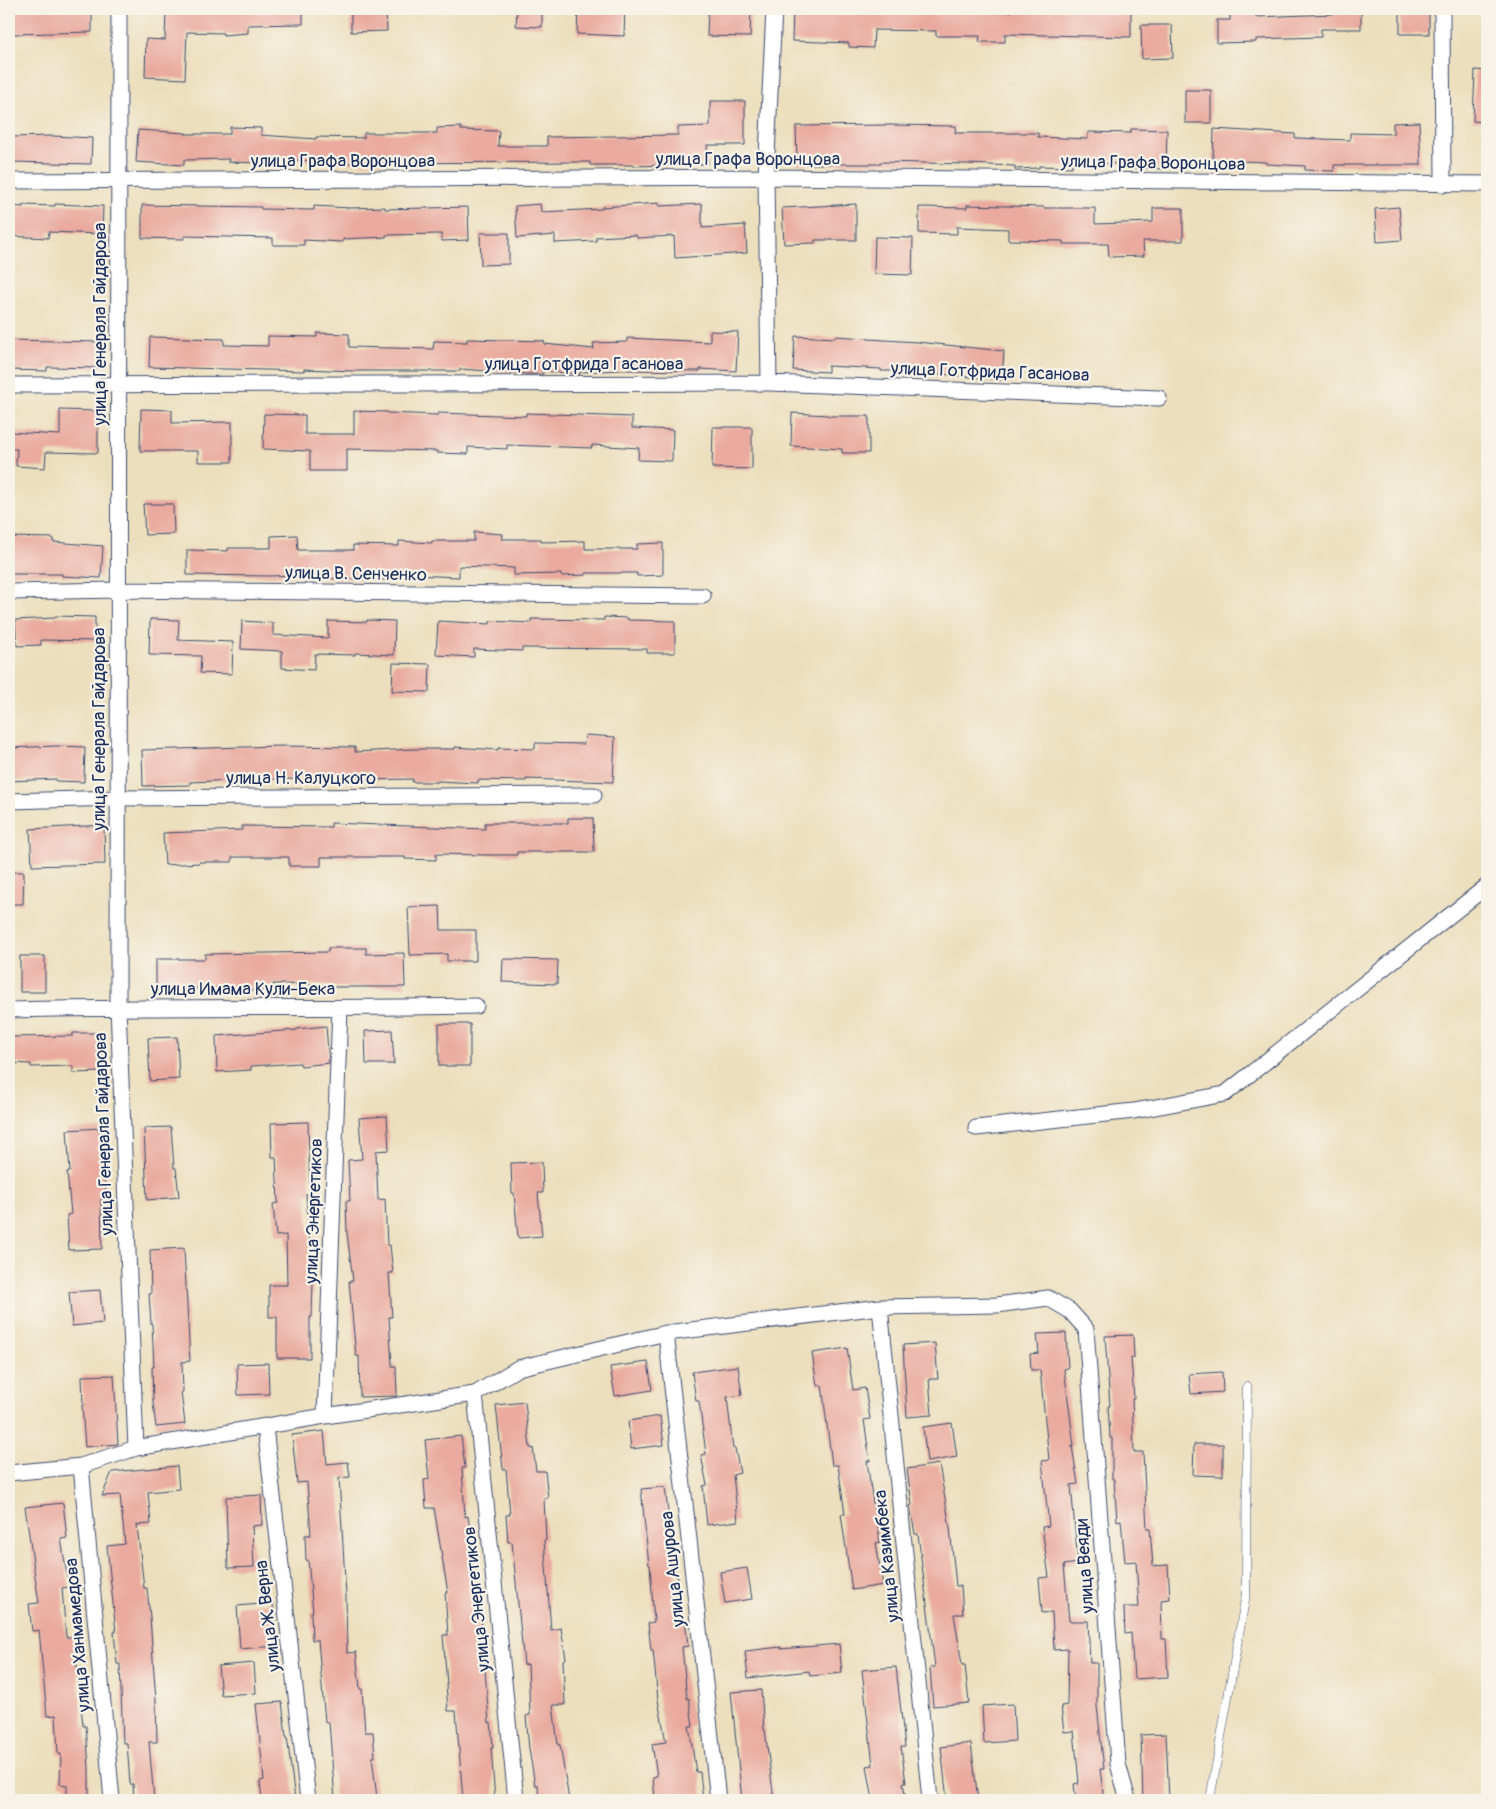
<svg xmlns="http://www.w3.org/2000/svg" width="1496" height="1809" viewBox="0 0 1496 1809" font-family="Pangolin,sans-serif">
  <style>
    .building { fill: #eaaa9f }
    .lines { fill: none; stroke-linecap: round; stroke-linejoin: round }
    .service-casing { stroke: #3a496c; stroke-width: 9 }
    .minor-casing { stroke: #3a496c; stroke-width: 17 }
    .service { stroke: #fff; stroke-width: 8 }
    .minor { stroke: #fff; stroke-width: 15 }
    .labels { text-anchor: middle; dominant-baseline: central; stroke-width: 4.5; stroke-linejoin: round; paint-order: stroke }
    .street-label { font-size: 18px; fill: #1b2f5e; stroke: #f7f3e8 }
  </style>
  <rect width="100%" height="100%" fill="#f7f3e8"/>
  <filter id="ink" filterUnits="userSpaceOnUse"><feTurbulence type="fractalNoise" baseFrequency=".02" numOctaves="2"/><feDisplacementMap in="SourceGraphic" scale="10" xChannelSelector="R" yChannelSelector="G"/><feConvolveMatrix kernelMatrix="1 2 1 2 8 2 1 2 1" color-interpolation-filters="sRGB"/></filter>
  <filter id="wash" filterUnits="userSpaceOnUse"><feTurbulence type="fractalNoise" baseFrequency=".0096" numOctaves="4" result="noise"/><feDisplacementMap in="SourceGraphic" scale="20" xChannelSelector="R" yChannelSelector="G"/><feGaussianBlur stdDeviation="1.12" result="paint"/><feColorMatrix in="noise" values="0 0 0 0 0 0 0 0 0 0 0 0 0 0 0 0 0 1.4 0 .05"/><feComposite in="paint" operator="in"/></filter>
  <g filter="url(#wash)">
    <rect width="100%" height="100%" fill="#ecdfbd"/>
    <g id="blocks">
      <path class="building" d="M12 9H92V32L13 34Z
        M166 9H303V24L248 25V33L223 35V33L187 32 185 79 145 77 146 39 165 40Z
        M351 9H386L387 31 351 32Z
        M517 9H542V27L516 26Z
        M578 9H625L624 36 577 34Z
        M708 9H751L750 37 707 36Z
        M793 9H958V10L1011 12V9H1131V37L1005 34V42H979L980 36H936V31L874 30 873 48 849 47V43L792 41Z
        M1230 9H1256V17L1333 14V9H1361V29H1321V37L1256 39V42L1217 43V20H1230Z
        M1400 9H1429V34H1400Z
        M1141 25H1172L1173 58 1142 59Z
        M1475 70 1487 71V122L1473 121Z
        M1185 90H1211V123H1185Z
        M710 101H745V145H707L708 164 633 166V165H590V162L346 163 260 158V163L228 162 229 159 184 160V165L136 162 138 130 186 133 185 134H230V127L261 128V135L316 139V137L364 138V133H437V128L461 127V130L499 131 498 146H547V137L678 135V127L710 126Z
        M1419 122 1421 165H1334V171L1305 170V166L1266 164V162L1213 160 1214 129 1295 134V138L1350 140V133L1393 134V123Z
        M888 125 956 126 955 133H1038V137L1088 139V132L1131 133V129L1167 130 1166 169 1131 168V164L1072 163V167L1039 166V168L1015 169V166L966 164 880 162V164H797L796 126Z
        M53 136 92 138 91 164 12 162 11 137Z
        M659 203V206L702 204V228L745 225 747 253 675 258 674 236 637 238 636 235 596 237V241L555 243V235L517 238 515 206 540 204 541 212 602 209V207Z
        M55 204 103 206 102 234 49 232 48 238 9 236V206L23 207V205L55 206Z
        M856 204V240H815V243L784 244 782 208Z
        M142 205 261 207V209L314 210V206L350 208 385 207V209L468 207 469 240 442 241 441 234 386 235V237L343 239V242L304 240V245H273V238L184 236V239L142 238Z
        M967 205 1044 207V208H1095V224L1153 222V208H1183V241H1143L1144 256 1109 257 1108 244H1063V241L1008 240V229L957 227V234L919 233V207L967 208Z
        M1399 207 1402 240 1377 242 1375 209Z
        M480 233H509V264L481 265Z
        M875 237 913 238 912 275 874 274Z
        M710 331 738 332 736 371 700 369V371L622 370 580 372V374L543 371V374H528L460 369V371H354L304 369V371L149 367 150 337 224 339V345L268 346V336L317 337V333L349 334V347L433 349 434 341 467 342V339L544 341V344L594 349 593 343 627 342V338L710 342Z
        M795 336 835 338V336L868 338V339L917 342 1004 351 1002 380 909 371H881V369L828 366V372L793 370Z
        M9 340 101 342 100 368 47 367V371L9 370Z
        M141 409 172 410V423L232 422V462H198V451H140Z
        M60 410 98 411V453L46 452 45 468 16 466 17 449H9V432L60 435Z
        M354 411 387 412V413L438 415V413L526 416V413L632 417V428L673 430 672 461 638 460 639 448 592 445V448L507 445V449L468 447V454L437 453V451L347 449V471H310V451L263 449 264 414 305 415V434H354Z
        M792 413 828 415V416H869V453H842V449L791 446Z
        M713 427H752V469L712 468Z
        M143 504H173L174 534 145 535Z
        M474 532 503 534 502 539H541V542L585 541V549H637V544L663 543V575L637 576V573H586V575L561 576V574L514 575V568L459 566V577L391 574V580L310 578V574L272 576 187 575V550L228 551V548H271V536L297 535 298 550H353V545L399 546V541L432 543V541H474Z
        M9 537 53 538V542L103 546 101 578 62 576V574H9Z
        M55 616 95 617V641L41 640V645L17 646 15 620 55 618Z
        M604 617 628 618V620L675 621V653H647V649L522 648V651L474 649V657L436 655 438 621 490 624V621L531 623V619L604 620Z
        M150 619 179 620 178 640 233 642 232 674 200 673 201 656 149 655Z
        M367 620 395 621 394 655 355 653V655L315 654 314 670 282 668V651L241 649 242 621 273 623V635L328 638V621L367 622Z
        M393 663 430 664 429 692 392 691Z
        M585 735 615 737 613 782 526 779V781L478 780V783L438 781V782H412L413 779 321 781 289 779 235 780 190 782V785L143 786 142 750 280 746 355 747V752L413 749H455V747L498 750V748L535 749V743L584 744Z
        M57 746 85 747 84 782 56 781V779L9 781V748Z
        M568 818H593L594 852H517V855H486L436 854V860L405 859V857H321V866H289V857H232V862H199V863L165 865 163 833 242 830V826L331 827V823L485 829V823H568Z
        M104 825 105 864 32 866 30 829Z
        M9 872H24L23 904H9Z
        M440 906 441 930H476V961H447V954L410 955 408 907Z
        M328 948H366V954L404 953 405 987H328V985L273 984 274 990 244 991V987L156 989V959H205V954L328 952Z
        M20 956H45V992H20Z
        M503 959 558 960 557 984 502 982Z
        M439 1024H470V1066H439Z
        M326 1026 329 1063 301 1066 300 1063 251 1066V1070L217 1072 216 1036 297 1030V1029Z
        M392 1030 394 1064H366L365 1031Z
        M73 1033H103V1072L73 1073V1066L31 1067V1064L9 1063V1037L73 1036Z
        M177 1037 179 1079 150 1081 148 1038Z
        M387 1116 389 1150 376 1151 378 1200 385 1199 387 1245H390L393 1273H389L392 1317H389L392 1366H396L397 1396 360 1397 359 1356H356L349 1281H353L347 1233 346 1201H350L348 1160 362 1159 359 1118Z
        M308 1122 310 1194H306L310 1245H314L312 1317H310V1358H277V1317H269V1285H287L286 1235 276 1236 273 1204 278 1203 276 1157H272L271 1123Z
        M171 1127 174 1168H176L179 1197 147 1200 144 1128Z
        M100 1128 106 1198 101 1199 102 1249 69 1250 67 1215 71 1214 67 1172H70L67 1130Z
        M542 1162 543 1193H538L542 1236 518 1238 514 1193H512L511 1163Z
        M184 1248 190 1361 182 1362 183 1392H181L185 1424 156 1427 153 1403 152 1367H154L152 1324H151L149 1294H151L150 1250Z
        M100 1290 103 1323 72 1326 69 1292Z
        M1066 1333 1068 1368 1064 1369 1074 1446H1072L1078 1484 1071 1485 1078 1563 1064 1565 1069 1621H1088L1090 1663H1097V1706L1104 1769H1100L1104 1800H1076L1074 1784 1079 1783 1074 1731 1064 1732 1061 1706 1067 1705 1068 1649 1054 1650 1052 1612 1042 1613 1039 1578 1049 1577 1042 1527 1049 1526 1042 1461 1049 1460 1040 1370H1031L1030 1354 1039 1353 1037 1334Z
        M1133 1335 1134 1358H1131L1134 1399H1132L1134 1452H1143L1147 1529H1150L1153 1566 1168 1565 1170 1599 1161 1600 1162 1639H1166L1168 1677 1134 1679 1131 1633 1125 1634 1124 1607H1139L1136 1561 1125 1562 1121 1520 1117 1521 1114 1479H1112V1438H1110L1108 1406H1110L1105 1336Z
        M935 1343 938 1379H929L932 1415 907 1417 903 1345Z
        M847 1348 853 1390 865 1388 870 1419 864 1420 870 1461H867L874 1510H876L880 1542 876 1543 883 1585 852 1590 841 1514H845L838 1465H832L822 1385 817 1386 812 1353Z
        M648 1362 652 1390 615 1396 610 1367Z
        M268 1363 269 1394 238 1395 237 1364Z
        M738 1366 742 1395 727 1397 733 1448H735L740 1473 733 1475 738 1521 707 1525 703 1486 707 1485 701 1455 706 1454 699 1401H696L692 1372Z
        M1222 1372 1223 1392 1191 1394 1189 1374Z
        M114 1375 118 1444 85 1447 82 1405H83L82 1376Z
        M525 1402 530 1448H533L536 1471H545L548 1498H544L546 1540H544L551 1630 561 1628 566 1659 563 1660 565 1705H553L558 1745H560L569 1800H539L538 1785H535L529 1749 526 1716 530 1715 528 1664 524 1665 512 1542H508L506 1515H510L506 1469H503L496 1405Z
        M660 1416 664 1445 631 1449 628 1421Z
        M952 1423 957 1457 927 1462 923 1427Z
        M324 1431 327 1464 348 1462 350 1477 339 1478 346 1596 347 1653 356 1652 360 1689H362L365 1732H373L375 1757H372L377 1798 335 1800 329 1722H325L318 1640H312L311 1612H313L308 1560H306L305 1535H311L307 1482 297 1483 292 1435Z
        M461 1436 465 1468H462L465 1517 468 1516 478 1591 479 1590 489 1723 491 1722 493 1748H491L495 1800H463L456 1711H448L446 1684H447L443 1635H448L445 1593H448L434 1508H426L424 1480 429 1479 425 1440Z
        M1194 1444H1223V1476L1193 1475Z
        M939 1464 950 1528 956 1586H961L963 1614H954L962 1665H965L969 1703 933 1706 930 1668 935 1667 918 1534H915L910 1506 912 1505 907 1469Z
        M177 1466 179 1489 148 1492 151 1524 137 1525 144 1588H147L150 1617 156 1701 157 1742H149L154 1800H134L133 1784H130L127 1743H123L120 1664H117L114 1632H116L107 1546 125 1544 120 1495 102 1496 112 1472Z
        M665 1487 676 1577H678L681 1619 685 1618 688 1646 682 1647 687 1699 689 1698 693 1726H689L696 1772H700L703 1800H655L653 1777 657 1776 652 1744 666 1742 658 1700 653 1650H651L648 1623 654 1622 650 1565H649L641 1489Z
        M261 1495 262 1525 252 1526 254 1567 228 1568 226 1497Z
        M63 1503 67 1538 61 1539 69 1587 62 1588 66 1637H74L83 1726H86L89 1768V1800H67V1785L60 1784 61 1754H58L56 1715 47 1716 39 1630 32 1631 29 1604 39 1603 25 1507Z
        M747 1568 752 1599 725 1603 720 1572Z
        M273 1603 276 1646 240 1649 237 1606Z
        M839 1644 842 1673 810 1676 809 1671 748 1678 745 1651 781 1647V1649Z
        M254 1663 256 1693 221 1695 218 1666Z
        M896 1667 905 1747H901L906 1783H903L906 1800H873L867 1766 873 1765 862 1670Z
        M761 1690 764 1730H765L774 1800H742L731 1692Z
        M282 1702 286 1736H287L295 1800H262L260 1781 264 1780 256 1704Z
        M1013 1704 1015 1741 984 1743 982 1706Z
        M1166 1734 1169 1800H1143L1141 1735Z
        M971 1743 978 1800H947L941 1747Z"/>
    </g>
  </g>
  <g filter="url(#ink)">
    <use href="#blocks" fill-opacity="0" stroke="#3a496c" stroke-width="1"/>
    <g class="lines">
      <defs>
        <path id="service" d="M1210 1800 1246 1594 1247 1386"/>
        <path id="minor" d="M119 9 118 1007 136 1448
          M1442 9 1443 185
          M9 181 766 177 1487 184
          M769 383 766 177 774 9
          M9 385 769 383 1159 398
          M9 592 119 590 703 596
          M9 801 118 798 594 795
          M9 1010C165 1006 320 1009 476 1006
          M976 1128 1134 1111 1225 1094 1487 886
          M880 1307 930 1800
          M666 1333 718 1800
          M475 1394 516 1800
          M325 1416 340 1008
          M265 1427 308 1800
          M81 1466 112 1800
          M9 1473 81 1466 136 1448 325 1416 475 1394 518 1368 666 1333 880 1307 997 1305 1048 1298 1070 1311 1086 1329 1118 1764 1128 1800"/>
      </defs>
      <use href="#service" class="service-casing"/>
      <use href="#minor" class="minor-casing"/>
      <use href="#service" class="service"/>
      <use href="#minor" class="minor"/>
    </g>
  </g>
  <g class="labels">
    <g class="street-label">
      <text x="748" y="159">улица Графа Воронцова</text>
      <text x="343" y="161">улица Графа Воронцова</text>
      <text transform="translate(1153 163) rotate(1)">улица Графа Воронцова</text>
      <text transform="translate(100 324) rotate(-90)">улица Генерала Гайдарова</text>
      <text x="584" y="364">улица Готфрида Гасанова</text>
      <text transform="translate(990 372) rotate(2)">улица Готфрида Гасанова</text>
      <text transform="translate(356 574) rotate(1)">улица В. Сенченко</text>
      <text transform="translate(99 729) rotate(-90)">улица Генерала Гайдарова</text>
      <text x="301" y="778">улица Н. Калуцкого</text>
      <text x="243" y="989">улица Имама Кули-Бека</text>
      <text transform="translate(104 1134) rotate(-92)">улица Генерала Гайдарова</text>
      <text transform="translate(314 1211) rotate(-88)">улица Энергетиков</text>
      <text transform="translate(887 1556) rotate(-96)">улица Казимбека</text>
      <text transform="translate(1085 1566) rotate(-94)">улица Веяди</text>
      <text transform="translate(673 1569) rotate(-96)">улица Ашурова</text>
      <text transform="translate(477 1599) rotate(-96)">улица Энергетиков</text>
      <text transform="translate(268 1616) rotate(-97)">улица Ж. Верна</text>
      <text transform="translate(78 1635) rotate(-95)">улица Ханмамедова</text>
    </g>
  </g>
  <rect width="1496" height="1809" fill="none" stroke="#f7f3e8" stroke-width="30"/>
</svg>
